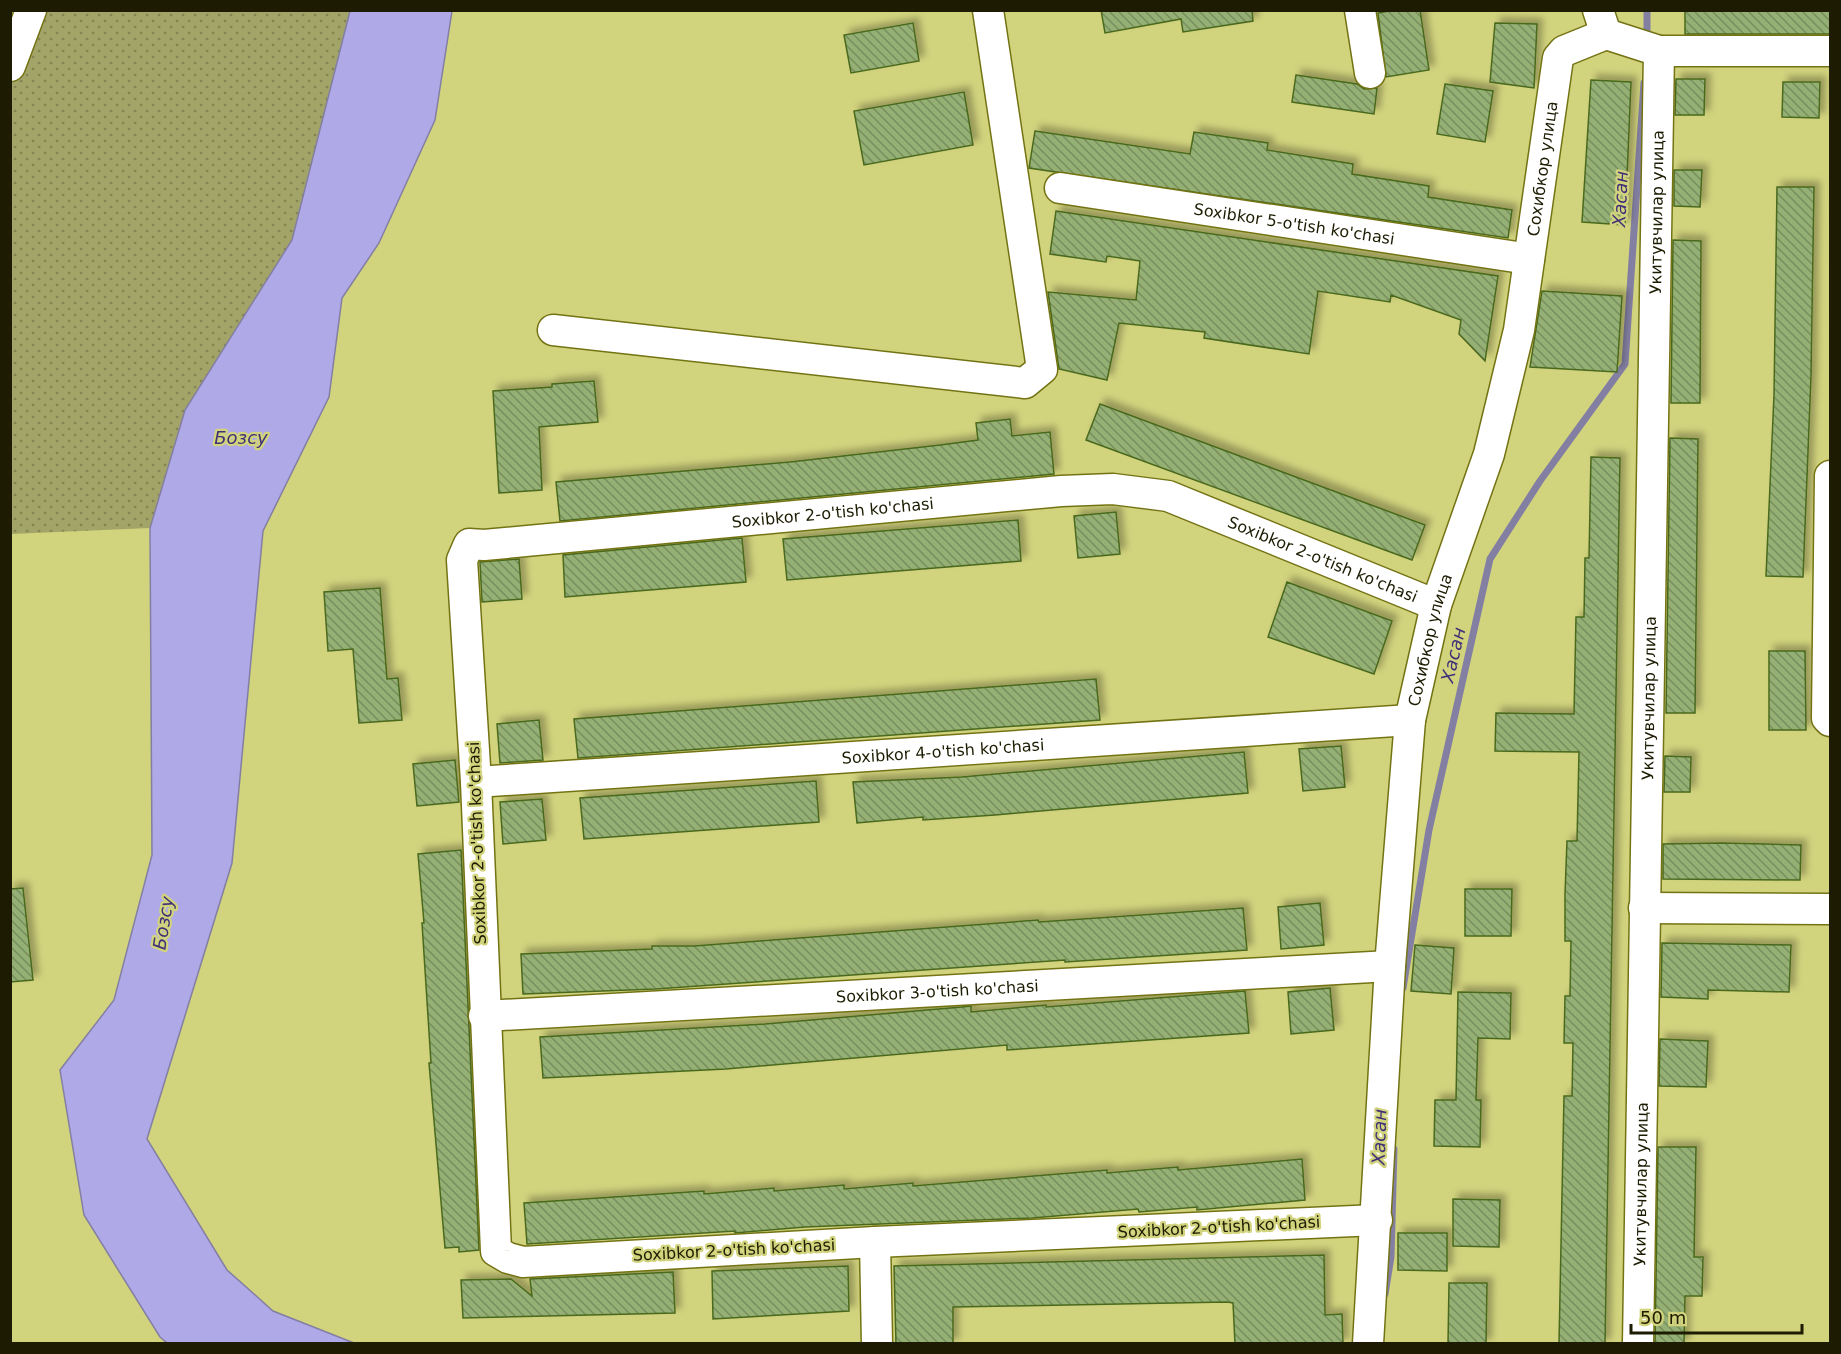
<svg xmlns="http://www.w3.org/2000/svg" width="1841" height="1354" viewBox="0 0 1841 1354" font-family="'DejaVu Sans',sans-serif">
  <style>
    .grass { fill: url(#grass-dots) }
    .water { fill: #afa9e7; stroke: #837fa2; stroke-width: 1.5 }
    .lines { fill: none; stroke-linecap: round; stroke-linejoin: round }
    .stream { stroke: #837fa2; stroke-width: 7 }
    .building { fill: url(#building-back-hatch); stroke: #4a691d; stroke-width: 1.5; filter: url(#shadow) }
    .minor-casing { stroke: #747314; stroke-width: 33 }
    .minor { stroke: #fff; stroke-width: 30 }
    .labels { text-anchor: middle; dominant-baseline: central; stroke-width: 4.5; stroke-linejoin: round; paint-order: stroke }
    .street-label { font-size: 16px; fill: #1d1c02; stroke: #d2d37d }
    .water-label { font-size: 18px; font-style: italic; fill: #3f3078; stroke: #d2d37d }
  </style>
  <defs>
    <pattern id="grass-dots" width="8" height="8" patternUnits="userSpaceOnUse" patternTransform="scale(1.5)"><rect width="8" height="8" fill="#a3a467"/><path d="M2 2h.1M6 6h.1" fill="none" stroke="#848553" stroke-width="1.8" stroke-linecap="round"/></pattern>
    <pattern id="building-back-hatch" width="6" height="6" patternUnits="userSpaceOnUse" patternTransform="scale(1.5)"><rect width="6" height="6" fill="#94b074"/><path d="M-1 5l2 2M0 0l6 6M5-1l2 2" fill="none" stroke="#788e5d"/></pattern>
    <filter id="shadow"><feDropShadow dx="5.5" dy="-5.5" stdDeviation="3" flood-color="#0004"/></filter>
  </defs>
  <rect width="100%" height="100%" fill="#d2d37d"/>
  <path class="grass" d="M37 11H350L292 240 185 410 150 528 11 534 10 85Z"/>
  <path class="water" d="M350 11H452L435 120 379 243 342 298 329 397 263 531 232 863 147 1139 227 1270 273 1311 354 1343H167L160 1337 84 1215 60 1070 114 1000 152 855 150 528 185 410 292 240Z"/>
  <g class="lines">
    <path class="stream" d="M1647 10V39
      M1403 988 1429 830 1490 559 1540 481 1625 364 1644 83
      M1385 1294 1391 1257 1394 1149"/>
  </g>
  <path class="building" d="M1101 10H1252L1253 21 1183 32 1181 19 1105 33Z
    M1395 10H1420L1429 70 1386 77 1378 13Z
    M1685 10H1830V34H1685Z
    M913 23 919 61 851 73 844 35Z
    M1495 23 1537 24 1534 88 1490 82Z
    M1296 75 1357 84 1364 89 1377 88 1374 114 1292 102Z
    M1676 79H1705L1704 115H1675Z
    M1591 80 1631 82 1625 225 1582 222Z
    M1783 82H1820L1819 118 1782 117Z
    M1445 84 1493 91 1485 142 1437 134Z
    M964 92 973 145 864 165 854 111Z
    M1035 131 1190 154 1194 132 1268 143 1267 150 1353 164 1352 174 1429 186 1428 197 1512 210 1508 238 1029 168Z
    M1674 170H1702L1700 207 1674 206Z
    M1777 187H1814L1811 376 1803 577 1766 576 1774 395Z
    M1056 211 1498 276 1485 361 1459 334 1461 320 1391 295 1390 302 1318 291 1309 354 1204 338 1205 332 1119 323 1107 380 1059 369 1048 292 1136 300 1140 261 1107 256 1106 262 1050 254Z
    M1673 240 1701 241 1700 403H1671Z
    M1542 291 1622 296 1617 372 1530 367Z
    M594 381 598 422 539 427 542 490 499 493 493 391 552 387V384Z
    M1100 404 1425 525 1412 560 1086 440Z
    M1010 419 1012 436 1050 432 1054 474 560 521 556 482 790 462 940 445 978 440 976 423Z
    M1670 438 1698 439 1695 713H1666Z
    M1591 457 1620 458 1605 1344H1559L1564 1096H1572L1573 1043H1564L1565 996H1570L1571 941H1565V894L1567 841H1577L1579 752 1495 751 1496 713 1574 714 1576 617H1584L1585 558H1589Z
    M1116 512 1120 554 1078 558 1074 516Z
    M1018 520 1021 561 787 580 783 539Z
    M742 538 746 582 565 597 563 555Z
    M519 559 522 599 482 602 480 562Z
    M1287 582 1392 621 1374 674 1268 637Z
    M380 588 387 679 398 678 402 720 359 723 353 649 328 651 324 592Z
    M1769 651H1805L1806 730H1769Z
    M1096 679 1100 720 578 758 574 719Z
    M539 720 543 760 500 763 497 724Z
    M1341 746 1345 787 1303 791 1299 749Z
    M1244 752 1248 793 995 815 923 820V817L857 823 853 782 962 777Z
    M1665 756 1691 757 1690 792H1664Z
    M455 760 459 802 417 806 413 764Z
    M816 781 819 822 584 839 580 798Z
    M542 799 546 840 503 844 500 802Z
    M1722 843 1801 845 1800 880 1663 879V844Z
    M461 850 479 1250 459 1252V1247L445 1248 429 1063H431L422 923H424L418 854Z
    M23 888 33 980 10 982V889Z
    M1465 889H1512L1511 936H1465Z
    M1320 903 1324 945 1281 949 1278 907Z
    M1243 908 1247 950 1065 962V960L656 989 523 994 521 954 652 949V946H694L1038 920 1039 922Z
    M1662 943 1791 945 1789 992 1708 990V999L1661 997Z
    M1415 945 1454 948 1451 994 1411 991Z
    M1330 988 1334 1030 1291 1034 1288 992Z
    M1245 991 1249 1033 1007 1050V1045L726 1069 543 1078 540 1037 765 1024 962 1007 971 1006V1012L1046 1005V1007Z
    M1458 992 1511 993 1510 1039 1478 1038 1476 1100H1481L1480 1147 1434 1146 1435 1100H1456Z
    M1660 1039 1708 1041 1706 1087 1659 1086Z
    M1658 1147H1696L1694 1257H1703L1702 1296H1685L1684 1344H1655Z
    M1302 1159 1305 1200 1197 1210V1207L1139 1212 1138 1209 1032 1218 805 1227 735 1233V1231L527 1244 524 1203 704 1191V1194L774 1188V1191L844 1185V1189L913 1183V1186L1107 1170V1173L1178 1167V1170Z
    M1453 1199 1500 1200 1499 1247 1453 1246Z
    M1398 1233H1447V1271L1398 1270Z
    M1324 1255 1325 1315 1342 1314 1343 1344H1235L1233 1303 1227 1302 953 1307V1344H896L894 1266Z
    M848 1266 849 1311 713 1319 712 1271Z
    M673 1272 675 1313 463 1318 461 1280 511 1279 532 1296 530 1279Z
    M1449 1283H1487L1486 1344H1448Z"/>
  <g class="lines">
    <defs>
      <g id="minor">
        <path d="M1360 10 1370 73"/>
        <path d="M1598 10 1606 34"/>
        <path d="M10 66 31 10"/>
        <path id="s1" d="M1060 188 1529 259"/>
        <path d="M553 330 1025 383 1042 369 988 10"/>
        <path d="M1830 476 1827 718 1830 721"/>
        <path id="s2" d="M476 782 1410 720"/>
        <path d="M1644 908 1830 909"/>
        <path id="s3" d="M484 1016 1390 966"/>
        <path id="s4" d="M1377 1220 875 1242 523 1262 508 1258 496 1251 476 782 462 560 469 544 484 545 1061 491 1113 489 1168 496 1436 605"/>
        <path d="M875 1242 877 1344"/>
        <path id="s5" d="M1368 1344 1390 966 1410 720 1436 605 1489 454 1519 330 1558 58 1564 51 1606 34 1659 51H1830"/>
        <path id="s6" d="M1638 1344 1659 51"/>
      </g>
    </defs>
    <use href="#minor" class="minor-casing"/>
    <use href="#minor" class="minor"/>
  </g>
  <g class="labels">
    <g class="street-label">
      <text stroke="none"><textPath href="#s5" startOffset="1194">Сохибкор улица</textPath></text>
      <text stroke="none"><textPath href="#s6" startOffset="1132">Укитувчилар улица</textPath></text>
      <text stroke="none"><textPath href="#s1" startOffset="237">Soxibkor 5-o'tish ko'chasi</textPath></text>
      <text stroke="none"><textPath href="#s4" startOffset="1959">Soxibkor 2-o'tish ko'chasi</textPath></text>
      <text stroke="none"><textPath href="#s4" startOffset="2463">Soxibkor 2-o'tish ko'chasi</textPath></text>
      <text stroke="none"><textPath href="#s5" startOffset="708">Сохибкор улица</textPath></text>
      <text stroke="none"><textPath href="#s6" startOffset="646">Укитувчилар улица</textPath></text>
      <text stroke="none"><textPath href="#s2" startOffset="468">Soxibkor 4-o'tish ko'chasi</textPath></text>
      <text transform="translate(477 843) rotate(-92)">Soxibkor 2-o'tish ko'chasi</text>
      <text stroke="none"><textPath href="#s3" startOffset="454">Soxibkor 3-o'tish ko'chasi</textPath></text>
      <text stroke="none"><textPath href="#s6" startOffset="160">Укитувчилар улица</textPath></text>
      <text transform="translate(1219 1227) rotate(-3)">Soxibkor 2-o'tish ko'chasi</text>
      <text transform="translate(734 1250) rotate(-3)">Soxibkor 2-o'tish ko'chasi</text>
    </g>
    <g class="water-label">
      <text transform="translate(1620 199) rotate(-87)">Хасан</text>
      <text x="241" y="437">Бозсу</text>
      <text transform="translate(1453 655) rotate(-77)">Хасан</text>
      <text transform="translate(163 923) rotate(-81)">Бозсу</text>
      <text transform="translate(1379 1137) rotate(-88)">Хасан</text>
    </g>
  </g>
  <rect width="1841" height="1354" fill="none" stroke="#1d1c02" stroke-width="24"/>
  <path d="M1631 1324v9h171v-9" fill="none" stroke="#1d1c02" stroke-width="3"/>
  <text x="1640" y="1324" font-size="18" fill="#1d1c02" stroke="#d2d37d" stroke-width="4.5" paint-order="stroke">50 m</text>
</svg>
